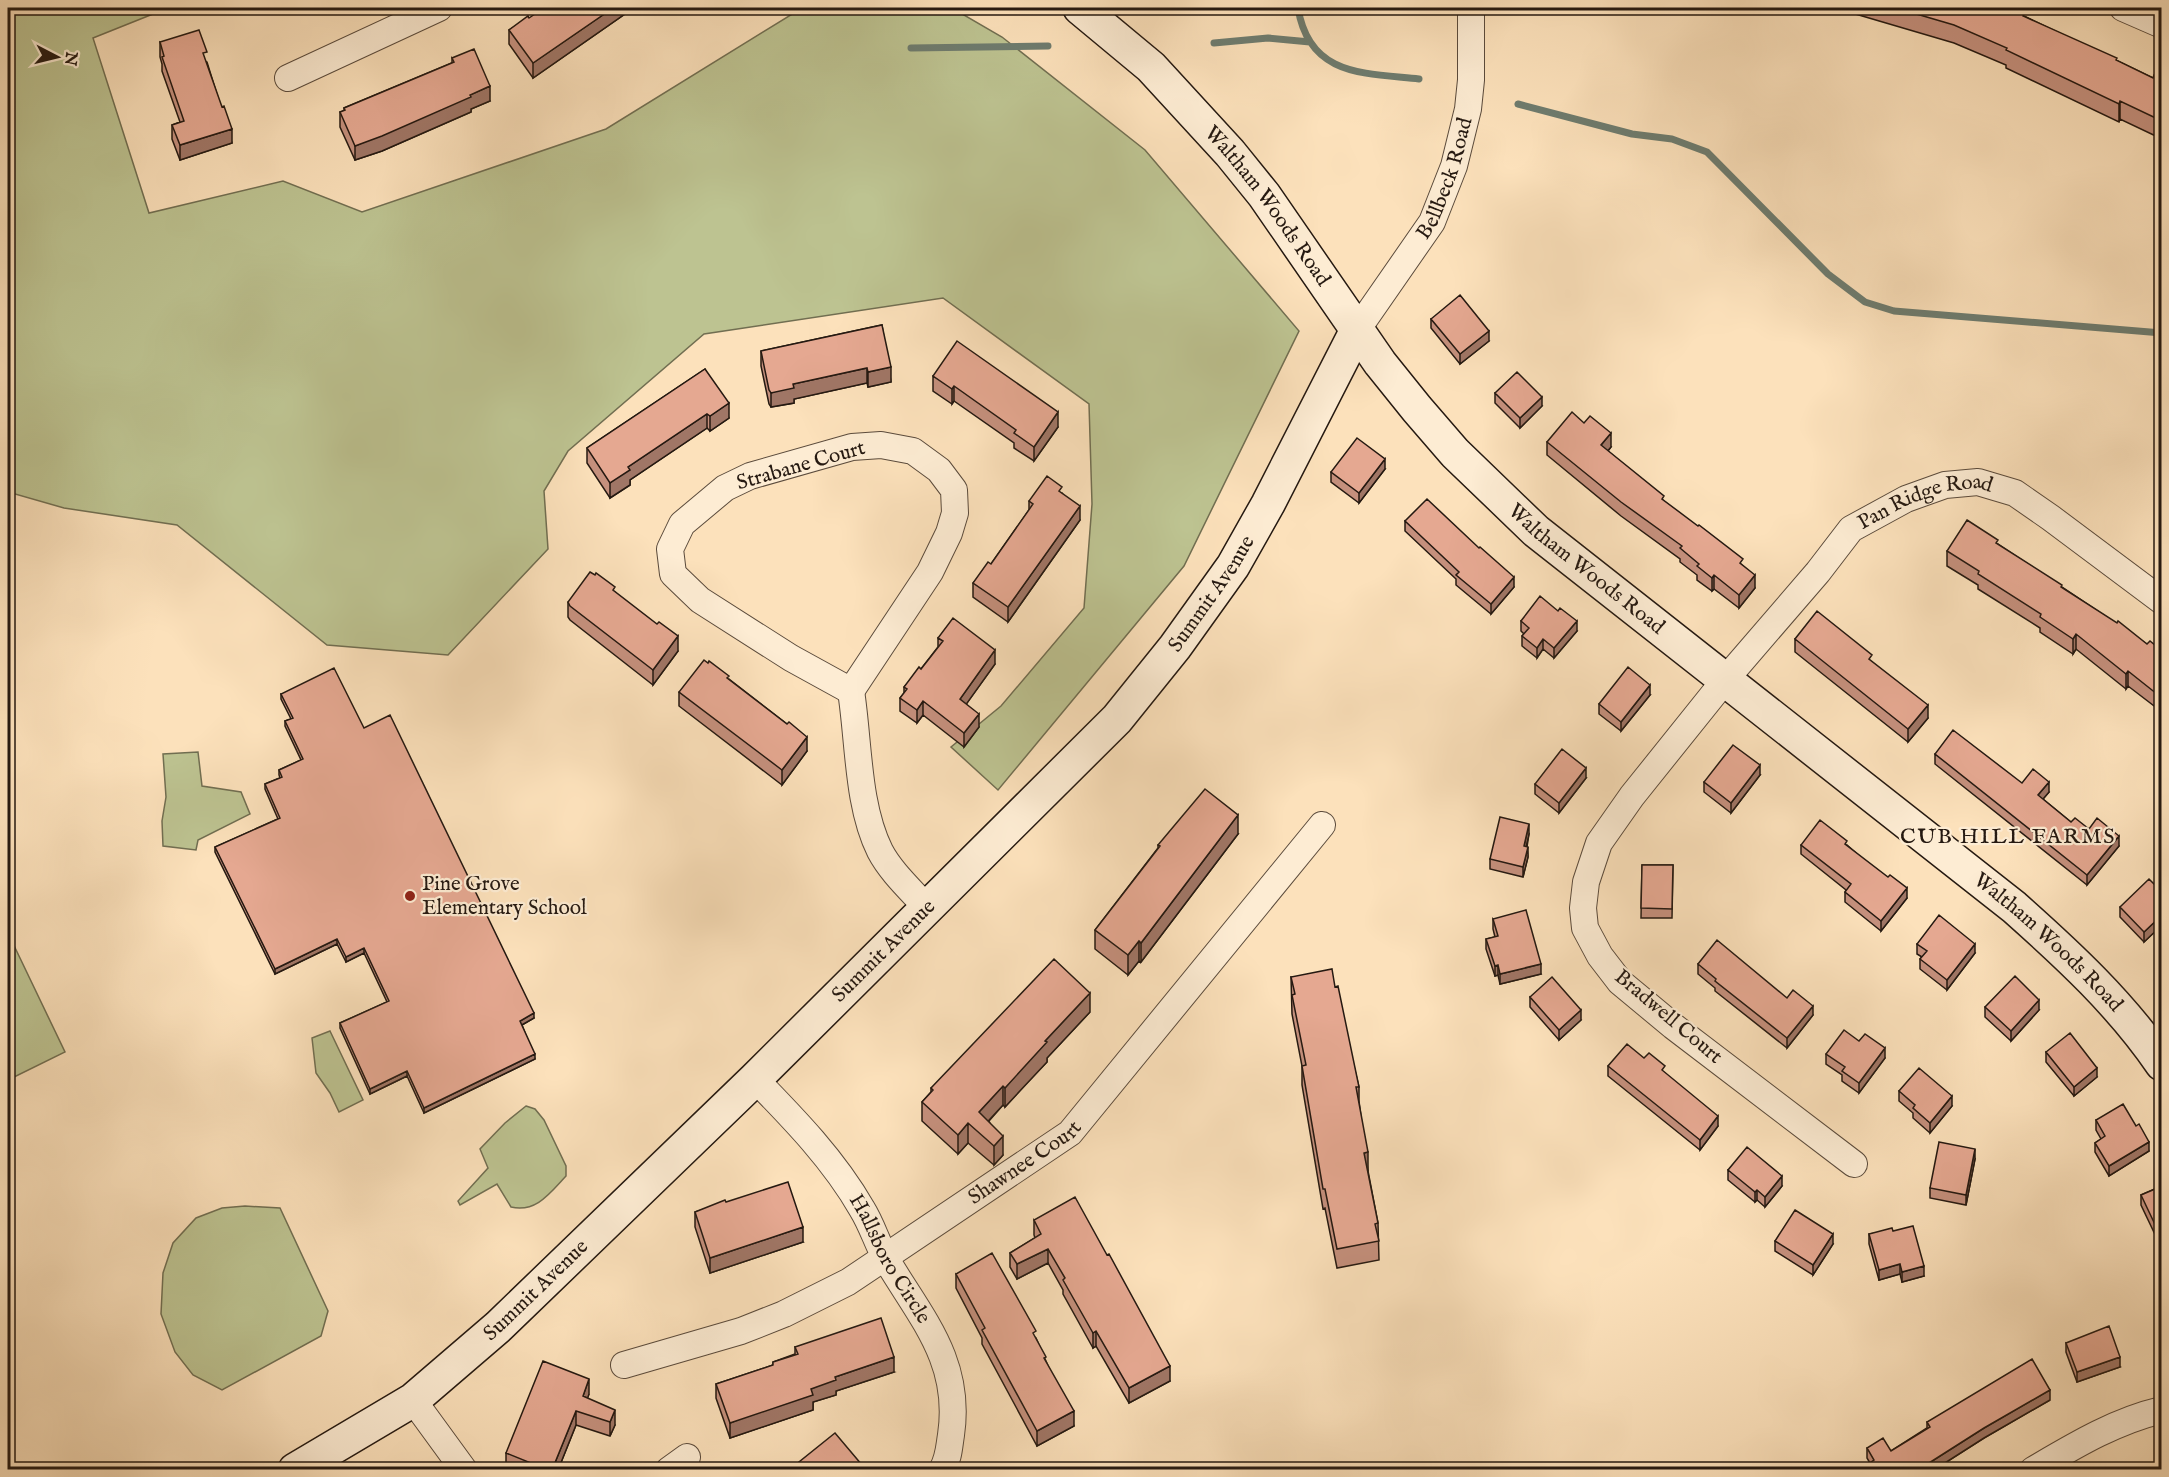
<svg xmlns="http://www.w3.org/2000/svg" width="2169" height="1477" viewBox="0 0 2169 1477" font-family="'IM FELL English',serif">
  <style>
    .green { fill: #bdc391; stroke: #716e51; stroke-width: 1.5 }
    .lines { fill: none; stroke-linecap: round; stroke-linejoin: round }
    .stream { stroke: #6e7c6f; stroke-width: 7 }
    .street-casing { stroke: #5b4b3c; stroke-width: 28 }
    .secondary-casing { stroke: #251911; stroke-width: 36 }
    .street { stroke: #fdecd3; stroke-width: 26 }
    .secondary { stroke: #fdecd3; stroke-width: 33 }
    .wall { fill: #c5907d; stroke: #251911; stroke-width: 1.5 }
    .shaded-wall { fill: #a07666; stroke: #251911; stroke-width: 1.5 }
    .building { fill: #e5a891; stroke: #251911; stroke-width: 1.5 }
    .poi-dot { fill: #8f2418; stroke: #fdecd3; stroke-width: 2 }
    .labels { text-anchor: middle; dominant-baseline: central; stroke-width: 4.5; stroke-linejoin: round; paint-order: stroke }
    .street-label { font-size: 21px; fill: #251911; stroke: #fdecd3 }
    .poi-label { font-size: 21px; fill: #251911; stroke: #fdecd3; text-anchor: start }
    .neighbourhood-label { font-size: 22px; letter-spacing: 1.5px; fill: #251911; stroke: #fdecd3 }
  </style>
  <rect width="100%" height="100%" fill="#fce1bb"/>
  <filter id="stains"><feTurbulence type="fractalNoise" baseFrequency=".00333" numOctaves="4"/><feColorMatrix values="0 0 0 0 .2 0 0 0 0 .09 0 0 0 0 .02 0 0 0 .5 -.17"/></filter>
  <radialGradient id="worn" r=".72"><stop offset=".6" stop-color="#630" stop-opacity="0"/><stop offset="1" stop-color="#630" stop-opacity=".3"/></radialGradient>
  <path class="green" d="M8 8H168L93 38 149 213 283 181 362 212 606 129 802 8H952L1002 37 1145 150 1299 331 1184 566 998 790 951 747 1001 706 1084 608 1092 504 1089 404 943 298 704 334 568 451 544 491 548 549 448 655 327 645 177 525 64 508 8 492Z
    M198 752 202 786 241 792 250 814 198 840 196 850 163 846 162 821 166 797 163 754Z
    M8 933 65 1052 8 1080Z
    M330 1031 363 1100 339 1112 330 1093 316 1073 312 1038Z
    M526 1106 535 1109 544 1120 566 1166V1176C550 1193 536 1213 511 1207L497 1184 460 1205 458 1201 488 1168 480 1149 505 1123Z
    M245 1206 280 1208 328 1311 321 1336 222 1390 193 1375 175 1352 161 1314 163 1273 173 1243 196 1218 222 1208Z"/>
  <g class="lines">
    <path class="stream" d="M1298 8C1309 76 1363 73 1419 79
      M1214 43 1268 38 1310 42
      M911 48 1048 46
      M1518 104 1632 134 1672 139 1707 152 1828 274 1865 302 1894 311 2162 333"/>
    <defs>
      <g id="street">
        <path d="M2123 8 2162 25"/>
        <path d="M288 78 439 8"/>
        <path id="s1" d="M1357 330 1432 222 1454 166 1468 109 1471 80V8"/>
        <path d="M881 445 913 451 939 470 954 490 955 513 949 533 930 572 851 691 791 658 700 600 673 574 670 549 682 524 725 488 750 476 852 447Z"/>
        <path d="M851 691C859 742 857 805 880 851 891 872 911 890 927 908"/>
        <path id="s2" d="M755 1079C794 1119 834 1160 862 1209 872 1225 877 1243 886 1259 921 1318 962 1361 951 1435 949 1447 949 1458 942 1470"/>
        <path id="s3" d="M1854 1164 1673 1026 1620 982 1600 956 1585 928 1583 908 1586 882 1599 843 1632 796 1725 680 1818 572 1851 529 1906 499 1945 485 1978 482 2015 493 2051 518 2162 601"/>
        <path id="s4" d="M624 1365 741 1331 784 1314 848 1282 1070 1133 1322 825"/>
        <path d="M413 1400 464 1470"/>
        <path d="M669 1470 687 1457"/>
        <path d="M2033 1470C2074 1446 2115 1421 2162 1410"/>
      </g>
      <g id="secondary">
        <path id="s5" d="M1080 8 1151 67 1230 153 1264 195 1380 363 1417 409 1455 453 1536 531 2014 907C2068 955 2121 1004 2162 1064"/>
        <path id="s6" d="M295 1470 413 1400 498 1327 755 1079 1117 719 1175 647 1233 566 1268 504 1357 330"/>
      </g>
    </defs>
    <use href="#street" class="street-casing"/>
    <use href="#secondary" class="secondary-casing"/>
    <use href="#street" class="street"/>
    <use href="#secondary" class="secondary"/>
  </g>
  <path class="wall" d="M632 8V9L533 78 509 44V30L529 18Z
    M1835 8H2010L2024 16 2153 78 2162 79V139L2120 119 2119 122 2006 68V65L1954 43Z
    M160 42 207 62 232 143 180 160 172 139V125L180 122 162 71V64L160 57Z
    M452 58 490 101 471 109V112L382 151 355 160 340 127V112L344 111V108L452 63Z
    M1431 319 1489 341 1460 364 1431 328Z
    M882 325 891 382 868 387 867 383 794 399V403L771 407 769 404 761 366V351Z
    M705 369 729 418 710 431 707 428 630 480V485L610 498 587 463V448Z
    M933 376 1058 427 1034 461 1014 448V443L954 401 952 404 933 391Z
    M1495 393 1542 406 1520 428 1495 403Z
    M1547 442 1611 447 1608 451 1664 501 1743 566 1755 588 1739 608 1714 589 1712 591 1697 580V575L1680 562V559L1621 516 1547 455Z
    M1385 469 1359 503 1331 482V472Z
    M1062 493 1080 520 1008 622 973 597V583L991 564 1029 510V501Z
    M1405 521 1514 587 1491 614 1456 585V579L1405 531Z
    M1998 544 2147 644 2162 651V712L2128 686 2126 689 2076 649 2073 654 2040 632V628L1978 589V585L1947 566V551Z
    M615 592 678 651 653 685 570 620 568 617V602Z
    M1521 621 1577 631 1554 658 1543 649 1537 658 1522 646V636L1524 634 1521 631Z
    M938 638 995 664 966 704 979 727 964 747 923 715 917 723 900 711V698L904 693V687L921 669 938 647Z
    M1795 639 1872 662 1928 718 1908 742 1795 652Z
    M729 679 787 724 807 751 782 785 679 706V692Z
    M281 694 364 728 534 1018 522 1025 535 1059 424 1113 407 1076 370 1094 340 1028V1023L387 1002 364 953 346 962 337 944 275 974 215 852V847L278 819 265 789V784L280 778 279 775V770L301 760 285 726V721L291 719 281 699Z
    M1650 695 1621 731 1599 714V704Z
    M1935 754 2049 792 2043 799 2071 822 2089 829 2119 846 2087 885 1935 764Z
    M1760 775 1731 813 1704 792V782Z
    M1586 778 1559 813 1535 794V784Z
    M1238 834 1141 962 1139 961 1128 975 1095 949V930L1158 848V845Z
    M1529 834 1527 847 1528 857 1523 877 1490 869V859Z
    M1801 845H1847L1907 898 1881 931 1845 902V892L1846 890 1801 854Z
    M1642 865H1673L1672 918H1641Z
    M2162 892V925L2144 942 2120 917V907Z
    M1493 919 1541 974 1500 984 1498 975 1495 976 1486 949V939L1495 937 1493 929Z
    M1917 944 1975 953 1947 990 1920 969V959L1922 957 1917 954Z
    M1698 964 1787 998 1813 1015 1787 1048 1715 991V988L1698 974Z
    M1291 977 1335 987 1359 1087V1101L1368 1171 1378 1223 1379 1260 1337 1268 1325 1208 1323 1209 1302 1085V1066L1292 1014Z
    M1530 997 1581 1020 1559 1040 1530 1007Z
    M1985 1007 2039 1010 2011 1041 1985 1017Z
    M1090 1012 1047 1058V1062L1026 1084 1005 1107 1003 1105 989 1121 1003 1155 994 1165 968 1143 958 1154 922 1121V1102L931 1092V1088Z
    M1859 1041 1885 1058 1859 1093 1842 1081V1075L1826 1064V1054Z
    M2046 1052 2097 1077 2074 1096 2046 1062Z
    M1644 1058 1665 1073 1718 1126 1700 1150 1608 1076V1066Z
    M1899 1091 1952 1106 1930 1133 1913 1118V1113L1899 1101Z
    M2096 1120 2136 1126 2149 1151 2109 1176 2095 1152V1143L2101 1139 2096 1130Z
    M1975 1159 1966 1205 1930 1198V1188Z
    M1728 1170 1782 1186 1765 1207 1757 1200 1755 1202 1728 1180Z
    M2162 1186 2160 1245 2141 1205V1195Z
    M726 1202 803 1242 710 1273 695 1227V1212Z
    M1034 1220 1170 1381 1129 1403 1096 1346 1093 1348 1063 1294V1290L1048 1263 1017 1279 1010 1267V1253L1035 1238 1034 1235Z
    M1893 1231 1924 1276 1902 1282 1900 1274 1879 1280 1869 1244V1234Z
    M1775 1241 1833 1244 1813 1275 1775 1251Z
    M956 1274 1036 1338 1074 1426 1037 1446 982 1344V1338L956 1288Z
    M2066 1343 2120 1367 2077 1382 2066 1352Z
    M795 1347 894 1372 836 1391V1395L813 1402V1410L730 1438 716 1398V1384L773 1365V1362L795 1354Z
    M589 1394 587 1398 615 1425 610 1436 576 1425 558 1470H510L506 1468V1453Z
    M2050 1400 1984 1438 1934 1470H1865V1466L1870 1463 1867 1458V1448L1891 1451 1927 1428V1422Z"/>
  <path class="shaded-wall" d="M613 8H632V9L533 78V63Z
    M490 86V101L471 109V112L382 151 355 160V146Z
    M2120 101V119L2119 122V104Z
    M232 129V143L180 160V145Z
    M1489 331V341L1460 364V354Z
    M891 367V382L868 387V372Z
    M867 368V383L794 399V403L771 407V393L793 384Z
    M954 386V401L952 404V389Z
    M1542 397V406L1520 428V418Z
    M729 403V418L710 431V416Z
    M1058 412V427L1034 461V447Z
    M707 414V428L630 480V485L610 498V483L628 467Z
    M1611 433V447L1601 459V445Z
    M1385 459V469L1359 503V493Z
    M1080 506V520L1008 622V607Z
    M1714 575V589L1712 591V578Z
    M1755 575V588L1739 608V595Z
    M1514 577V587L1491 614V604Z
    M1577 621V631L1554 658V648Z
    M2076 634V649L2073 654V639Z
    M678 636V651L653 685V670Z
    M1543 639V649L1537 658V648Z
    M995 650V664L960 713V699Z
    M2128 671V686L2126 689V674Z
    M1650 685V695L1621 731V722Z
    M923 701V715L917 723V710Z
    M1928 705V718L1908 742V729Z
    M979 714V727L964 747V733Z
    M807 737V751L782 785V770Z
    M1760 765V775L1731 813V803Z
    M1586 768V778L1559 813V803Z
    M2049 782V792L2038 805V795Z
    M1238 815V834L1141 962V943Z
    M1529 824V834L1524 856V846Z
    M2119 836V846L2087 885V875Z
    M1528 847V857L1523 877V867Z
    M1907 888V898L1881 931V921Z
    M2162 915V925L2144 942V932Z
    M337 939V944L275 974V969Z
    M1139 941V961L1128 975V955Z
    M1975 944V953L1947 990V980Z
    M364 948V953L346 962V957Z
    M1541 964V974L1500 984V974Z
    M1498 965V975L1495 976V966Z
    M1090 993V1012L1047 1058V1062L1005 1107V1088L1045 1041Z
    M2039 1000V1010L2011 1041V1031Z
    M1813 1006V1015L1787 1048V1038Z
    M1581 1010V1020L1559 1040V1030Z
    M534 1013V1018L520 1026V1021Z
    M1885 1048V1058L1859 1093V1083Z
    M535 1054V1059L424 1113V1108Z
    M2097 1068V1077L2074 1096V1087Z
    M407 1071V1076L370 1094V1089Z
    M1003 1086V1105L979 1131V1112Z
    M1952 1096V1106L1930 1133V1123Z
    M1718 1116V1126L1700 1150V1140Z
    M968 1123V1143L958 1154V1135Z
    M1003 1136V1155L994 1165V1146Z
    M2149 1142V1151L2109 1176V1166Z
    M1975 1149V1159L1966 1205V1195Z
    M1368 1152V1171L1364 1172V1153Z
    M1782 1176V1186L1765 1207V1197Z
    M1757 1190V1200L1755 1202V1192Z
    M803 1227V1242L710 1273V1258Z
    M1833 1234V1244L1813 1275V1265Z
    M2162 1234V1244L2160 1245V1235Z
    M1048 1249V1263L1017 1279V1264Z
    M1900 1264V1274L1879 1280V1270Z
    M1924 1266V1276L1902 1282V1272Z
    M1096 1331V1346L1093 1348V1333Z
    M894 1357V1372L836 1391V1395L813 1402V1410L730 1438V1423L811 1389 835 1377Z
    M2120 1357V1367L2077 1382V1372Z
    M1170 1366V1381L1129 1403V1388Z
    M589 1379V1394L583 1411V1396Z
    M2050 1390V1400L1984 1438 1934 1470H1918L1984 1428Z
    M615 1410V1425L610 1436V1422Z
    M576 1411V1425L558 1470H552Z
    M1074 1411V1426L1037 1446V1431Z"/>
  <path class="building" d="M544 8H613L533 63 509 30 528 16 529 18Z
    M1896 8H2010L2024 14 2023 16 2117 58 2116 60 2153 78 2154 75 2162 79V121L2120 101 2119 104 2006 50 2007 48 1954 25Z
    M199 30 207 52 203 53 222 107 224 106 232 129 180 145 172 125 184 121 162 57 164 56 160 42Z
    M474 49 490 86 470 95 471 97 382 136 355 146 340 112 345 110 344 108 454 62 452 58Z
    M1460 295 1489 331 1460 354 1431 319Z
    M882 325 891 367 868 372 867 368 793 384 794 388 771 393 769 390 761 351Z
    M957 341 1058 412 1034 447 1014 433 1016 430 954 386 952 389 933 376Z
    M705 369 729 403 710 416 707 414 628 467 630 470 610 483 587 448Z
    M1517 372 1542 397 1520 418 1495 393Z
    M1572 412 1584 423 1590 416 1611 433 1601 445 1664 496 1662 499 1698 526 1699 525 1743 559 1740 563 1755 575 1739 595 1714 575 1712 578 1697 566 1699 564 1680 548 1682 546 1621 502 1547 442Z
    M1357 438 1385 459 1359 493 1331 472Z
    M1047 476 1062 487 1059 491 1080 506 1008 607 973 583 988 562 991 564 1033 504 1029 501Z
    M1427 499 1479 548 1480 547 1514 577 1491 604 1456 575 1459 572 1405 521Z
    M1967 520 1998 540 1996 543 2062 585 2061 587 2117 623 2118 621 2147 644 2150 641 2162 651V698L2128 671 2126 674 2076 634 2073 639 2040 617 2041 614 1978 574 1979 571 1947 551Z
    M590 572 595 575 596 573 615 587 613 590 657 624 659 622 678 636 653 670 570 606 568 602Z
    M1540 596 1558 611 1560 608 1577 621 1554 648 1543 639 1537 648 1522 636 1529 628 1521 621Z
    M1817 611 1872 655 1869 659 1928 705 1908 729 1795 639Z
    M953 618 995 650 960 699 979 714 964 733 923 701 917 710 900 698 907 689 904 687 919 667 921 669 943 641 938 638Z
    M704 660 708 663 709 661 729 676 727 678 787 724 789 722 807 737 782 770 679 692Z
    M1628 667 1650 685 1621 722 1599 704Z
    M334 668 364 728 390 715 534 1013 520 1021 535 1054 424 1108 407 1071 370 1089 340 1023 389 1001 364 948 346 957 337 939 275 969 215 847 280 818 265 784 282 777 279 770 303 759 285 721 293 718 281 694Z
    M1953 730 2022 783 2033 769 2049 782 2038 795 2071 822 2075 818 2089 829 2097 818 2119 836 2087 875 1935 754Z
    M1733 745 1760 765 1731 803 1704 782Z
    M1562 749 1586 768 1559 803 1535 784Z
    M1205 789 1238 815 1141 943 1139 941 1128 955 1095 930 1160 846 1158 845Z
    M1500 817 1529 824 1524 846 1528 847 1523 867 1490 859Z
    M1820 820 1847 841 1845 844 1888 877 1890 875 1907 888 1881 921 1845 892 1851 884 1801 845Z
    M1642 865H1673L1672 909 1641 908Z
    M2149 879 2162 892V915L2144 932 2120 907Z
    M1526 910 1541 964 1500 974 1498 965 1495 966 1486 939 1498 936 1493 919Z
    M1939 915 1975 944 1947 980 1920 959 1927 951 1917 944Z
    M1717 940 1787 998 1793 990 1813 1006 1787 1038 1715 981 1716 979 1698 964Z
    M1054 959 1090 993 1045 1041 1047 1042 1005 1088 1003 1086 979 1112 1003 1136 994 1146 968 1123 958 1135 922 1102 933 1090 931 1088Z
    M1332 969 1335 987 1338 986 1359 1087H1356L1368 1152 1364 1153 1378 1223 1375 1224 1379 1241 1337 1249 1325 1189H1323L1302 1066 1306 1065 1292 995 1295 994 1291 977Z
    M2015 976 2039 1000 2011 1031 1985 1007Z
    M1552 977 1581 1010 1559 1030 1530 997Z
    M1844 1030 1859 1041 1865 1034 1885 1048 1859 1083 1842 1071 1845 1067 1826 1054Z
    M2070 1033 2097 1068 2074 1087 2046 1052Z
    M1627 1044 1644 1058 1649 1053 1665 1066 1662 1070 1718 1116 1700 1140 1608 1066Z
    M1919 1068 1952 1096 1930 1123 1913 1108 1915 1105 1899 1091Z
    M2123 1104 2136 1126 2139 1124 2149 1142 2109 1166 2095 1143 2105 1136 2096 1120Z
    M1939 1142 1975 1149 1966 1195 1930 1188Z
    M1747 1147 1782 1176 1765 1197 1757 1190 1755 1192 1728 1170Z
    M788 1182 803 1227 710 1258 695 1212 725 1200 726 1202Z
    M2162 1186V1234L2160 1235 2141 1195Z
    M1075 1197 1107 1255 1109 1254 1170 1366 1129 1388 1096 1331 1093 1333 1063 1280 1065 1278 1048 1249 1017 1264 1010 1253 1041 1234 1034 1220Z
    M1795 1210 1833 1234 1813 1265 1775 1241Z
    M1913 1226 1924 1266 1902 1272 1900 1264 1879 1270 1869 1234 1892 1228 1893 1231Z
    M992 1253 1036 1331 1033 1333 1046 1357 1044 1358 1074 1411 1037 1431 982 1330 985 1328 956 1274Z
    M881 1318 894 1357 835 1377 836 1380 811 1389 813 1395 730 1423 716 1384 773 1365V1362L798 1354 795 1347Z
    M2109 1326 2120 1357 2077 1372 2066 1343Z
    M2032 1359 2050 1390 1984 1428 1918 1470H1867L1865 1466 1874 1460 1867 1448 1883 1438 1891 1451 1930 1427 1927 1422Z
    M543 1361 589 1379 583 1396 615 1410 610 1422 576 1411 552 1470H548L506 1453Z
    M835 1433 862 1465 857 1470H789Z"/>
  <circle class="poi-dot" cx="410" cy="896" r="6"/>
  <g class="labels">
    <g class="street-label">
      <text stroke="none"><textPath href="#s1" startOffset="177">Bellbeck Road</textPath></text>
      <text stroke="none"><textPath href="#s5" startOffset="274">Waltham Woods Road</textPath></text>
      <text transform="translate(801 466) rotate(-16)">Strabane Court</text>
      <text stroke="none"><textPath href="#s3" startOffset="932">Pan Ridge Road</textPath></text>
      <text stroke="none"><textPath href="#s5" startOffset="760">Waltham Woods Road</textPath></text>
      <text stroke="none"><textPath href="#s6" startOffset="1274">Summit Avenue</textPath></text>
      <text stroke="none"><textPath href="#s5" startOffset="1354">Waltham Woods Road</textPath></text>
      <text stroke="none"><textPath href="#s6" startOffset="788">Summit Avenue</textPath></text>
      <text transform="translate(1668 1017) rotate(40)">Bradwell Court</text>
      <text stroke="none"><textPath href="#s4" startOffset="453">Shawnee Court</textPath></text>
      <text stroke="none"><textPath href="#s2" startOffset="226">Hallsboro Circle</textPath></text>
      <text stroke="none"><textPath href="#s6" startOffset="302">Summit Avenue</textPath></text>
    </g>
    <g class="poi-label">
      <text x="422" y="884">Pine Grove<tspan x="422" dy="24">Elementary School</tspan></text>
    </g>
    <g class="neighbourhood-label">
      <text x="2008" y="837">CUB HILL FARMS</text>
    </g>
  </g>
  <rect width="2169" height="1477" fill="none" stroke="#fce1bb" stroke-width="30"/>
  <rect x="9" y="9" width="2151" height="1459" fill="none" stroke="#251911" stroke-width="3"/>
  <rect x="15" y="15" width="2139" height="1447" fill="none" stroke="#251911" stroke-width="1.5"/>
  <g transform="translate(57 57) rotate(97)" stroke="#fdecd3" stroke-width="4.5" paint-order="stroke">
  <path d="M0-4.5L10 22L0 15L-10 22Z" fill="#251911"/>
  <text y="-9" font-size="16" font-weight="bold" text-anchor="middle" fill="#251911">N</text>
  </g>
  <rect width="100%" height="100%" filter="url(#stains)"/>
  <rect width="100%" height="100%" fill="url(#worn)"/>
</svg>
